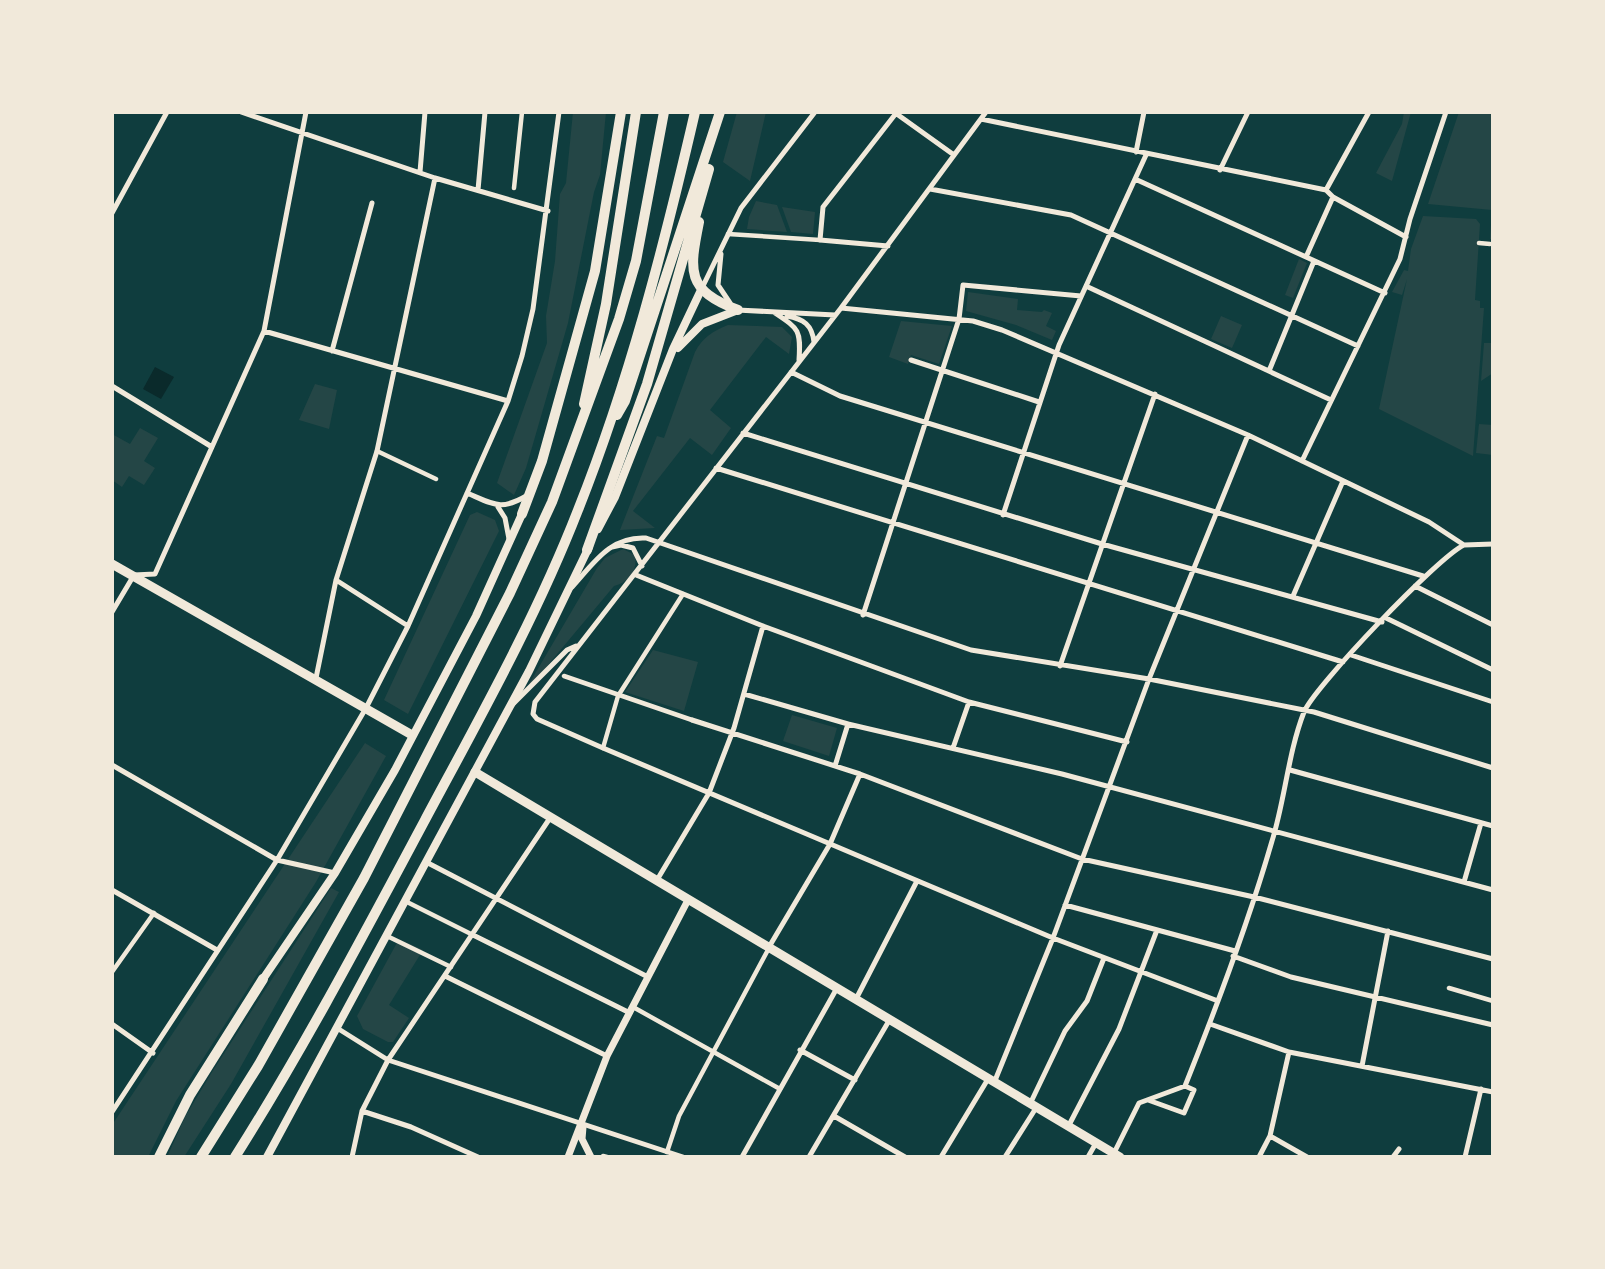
<svg xmlns="http://www.w3.org/2000/svg" width="1605" height="1269" viewBox="0 0 1605 1269" font-family="'PT Sans Narrow',sans-serif">
  <style>
    .green { fill: #244646 }
    .water { fill: #0a2a2b }
    .lines { fill: none; stroke-linecap: round; stroke-linejoin: round }
    .pedestrian { stroke: #f1e9da; stroke-width: 4.5 }
    .minor { stroke: #f1e9da; stroke-width: 5 }
    .tertiary { stroke: #f1e9da; stroke-width: 7 }
    .secondary { stroke: #f1e9da; stroke-width: 8 }
    .primary { stroke: #f1e9da; stroke-width: 9 }
    .motorway { stroke: #f1e9da; stroke-width: 10 }
  </style>
  <rect width="100%" height="100%" fill="#0f3d3e"/>
  <path class="green" d="M573 112H606L600 175 594 192 568 323 526 468 514 495 497 483 547 343 546 316 555 261 560 194 566 183Z
    M737 112H766L750 181 723 162Z
    M1404 112H1411L1392 181 1376 173 1402 124Z
    M1459 112H1493V239H1490L1492 210 1428 204Z
    M756 201 777 205 787 232 747 229 749 217Z
    M782 207 815 212 813 234 791 232Z
    M1423 216 1476 219 1480 224 1475 300 1480 301V308H1484L1473 456 1379 409 1407 279 1402 295 1392 292 1404 270 1408 271 1411 249Z
    M1299 259 1307 263 1293 298 1285 295Z
    M968 292 1018 299 1017 310 1042 312 1044 310 1052 313 1046 326 1056 331 1052 340 1016 325 966 311Z
    M1221 316 1242 325 1232 348 1211 339Z
    M901 321 952 326 939 364 911 355 908 364 889 357Z
    M728 325 782 327 792 337 789 354 766 337 710 410 731 428 712 455 690 438 633 511 655 528 620 530 657 436 664 438 695 352C703 337 713 331 728 325Z
    M1484 343H1493V373L1481 381Z
    M315 384 337 390 329 429 299 420Z
    M1479 424 1493 425V455L1476 453Z
    M140 428 158 438 144 461 155 468 144 485 129 476 122 487 112 480V434L130 444Z
    M477 512 495 520 499 531 408 714 384 700 470 515Z
    M623 549 635 555C638 570 629 582 614 586L522 696 597 568 605 558Z
    M653 650 698 662 684 711 625 692Z
    M792 715 837 728 829 756 783 741Z
    M365 743 386 756 316 882 176 1101 148 1157H112V1125Z
    M331 888 339 892 231 1084 184 1157H167L185 1117 212 1072Z
    M399 939 423 950 389 1005 409 1018 393 1042H388L363 1029 357 1016Z"/>
  <path class="water" d="M155 367 174 377 161 399 143 389Z"/>
  <g class="lines">
    <path class="pedestrian" d="M514 188 522 112
      M728 234 820 240
      M1479 243 1490 244
      M377 451 436 479
      M564 676 692 720
      M603 748 618 696 683 594
      M405 901 473 935
      M387 936 451 967
      M112 972 154 913
      M1449 988 1493 1001
      M633 1007 780 1089
      M667 1152 679 1116 769 948
      M603 1156 607 1157"/>
    <path class="minor" d="M241 112 435 178 548 211
      M894 112 954 155
      M986 112 841 308 535 702 533 714 537 719 603 748 1053 938 1218 1001
      M981 119 1326 190 1333 197 1406 237
      M1136 152 1144 112
      M1220 170 1248 112
      M420 172 425 112
      M1135 179 1385 293
      M930 189 1071 215 1358 346
      M478 190 485 112
      M1326 190 1369 112
      M112 213 167 112
      M888 246 820 240 823 207 897 112
      M721 254 718 285 730 303
      M1306 257 1333 197
      M1088 287 1331 400
      M702 288 741 208 815 112
      M841 308 973 321 1002 330 1248 435 1429 522 1464 545 1493 544
      M737 310 835 315
      M775 313C799 329 801 330 799 360
      M787 316C804 319 812 325 814 342
      M264 331 508 401
      M332 351 372 203
      M911 360 1039 402
      M1269 371 1314 261
      M791 372 840 396 1423 576
      M112 386 212 447
      M743 433 1102 544 1382 622
      M1302 461 1400 259 1410 219 1446 112
      M716 468 1343 662
      M467 493C495 505 501 511 528 495
      M498 507 505 518 509 539
      M1003 515 1059 345 1146 155
      M612 547 621 545 633 548 642 566
      M636 575 763 626 969 702 1127 742
      M336 580 408 626
      M1415 586 1493 625
      M572 587C594 563 610 536 646 538L971 650 1149 679 1314 712 1493 768
      M1293 596 1343 481
      M112 612 134 575 155 574 264 331 306 112
      M863 615 959 319 963 285 1081 296
      M1386 618 1493 670
      M1351 655 1493 702
      M1060 666 1155 394
      M316 678 336 580 377 451 435 178
      M744 694 848 724 1062 774 1493 890
      M512 705 567 650 576 646
      M692 720 860 774 1082 859 1254 897 1493 959
      M953 748 969 702
      M112 765 277 860 335 873
      M835 766 848 724
      M1290 770 1493 826
      M426 862 648 977
      M657 880 709 793 734 728 763 626
      M1464 882 1481 823
      M112 890 217 950
      M1065 905 1235 951
      M473 935 630 1013
      M769 947 830 844 860 774
      M1233 956 1291 977 1493 1025
      M445 976 607 1056
      M856 999 917 881
      M112 1024 153 1053
      M1210 1024 1289 1052 1493 1092
      M337 1028 388 1060 683 1157
      M800 1050 855 1080
      M1362 1066 1388 931
      M994 1083 1053 938 1149 679 1248 435
      M1148 1100 1184 1113 1194 1090 1185 1086
      M1030 1104 1065 1031 1087 1001 1104 958
      M362 1111 411 1127 478 1157
      M112 1112 277 860 366 708 408 626 508 401 522 356 533 309 559 112
      M834 1116 905 1157
      M1068 1127 1119 1029 1157 930
      M1270 1136 1307 1157
      M1114 1153 1139 1103 1185 1086C1217 1006 1248 924 1272 841 1285 800 1288 753 1304 712 1314 687 1438 557 1464 545
      M352 1157 362 1111 388 1060 550 818
      M742 1157 837 988
      M809 1157 890 1019
      M941 1157 988 1079
      M1005 1157 1036 1108
      M1088 1157 1096 1143
      M1259 1157 1270 1136 1289 1052
      M1393 1157 1399 1149
      M1465 1157 1481 1089"/>
    <path class="tertiary" d="M583 1127 582 1139 591 1157
      M568 1157 607 1056 688 900"/>
    <path class="secondary" d="M678 348 702 324 738 310
      M598 529 615 497 673 349 701 290
      M263 979 335 873 395 770 476 616 522 514
      M267 1157 529 671 589 547"/>
    <path class="primary" d="M112 564 412 735
      M475 772 1120 1157"/>
    <path class="motorway" d="M699 222C689 272 686 290 738 310
      M584 404 606 304 636 112
      M617 415 625 401 720 112
      M522 514 542 461 595 271 621 112
      M587 550 647 384 709 169
      M159 1157 190 1095 263 979
      M201 1157 258 1066 364 878 510 593 552 502 619 319 636 261 664 112
      M235 1157C304 1048 364 934 425 820 479 719 536 618 578 510 629 382 664 246 695 112"/>
  </g>
  <rect width="1605" height="1269" fill="none" stroke="#f1e9da" stroke-width="228"/>
</svg>
